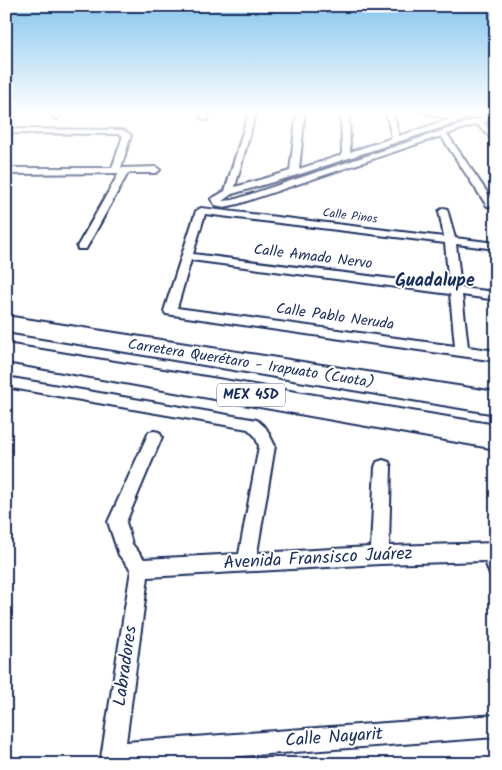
<svg xmlns="http://www.w3.org/2000/svg" width="502" height="770" viewBox="0 0 502 770" font-family="Kalam,sans-serif">
  <style>
    .lines { fill: none; stroke-linecap: round; stroke-linejoin: round }
    .minor-casing { stroke: #1b2f5e; stroke-width: 4 }
    .motorway-casing { stroke: #1b2f5e; stroke-width: 4 }
    .minor { fill: #fff; fill-rule: evenodd }
    .motorway { fill: #fff; fill-rule: evenodd }
    .labels { text-anchor: middle; dominant-baseline: central; stroke-width: 4; stroke-linejoin: round; paint-order: stroke }
    .far-street-label { font-size: 12px; fill: #1b2f5e; stroke: #fff }
    .shield { fill: #fff; stroke: #5f6d8e; stroke-width: 1 }
    .shield-label { font-size: 14px; font-weight: bold; fill: #1b2f5e }
    .street-label { font-size: 15px; fill: #1b2f5e; stroke: #fff }
    .quarter-label { font-size: 18px; font-weight: bold; fill: #1b2f5e; stroke: #fff }
    .near-street-label { font-size: 18px; fill: #1b2f5e; stroke: #fff }
  </style>
  <rect width="100%" height="100%" fill="#fff"/>
  <filter id="ink" filterUnits="userSpaceOnUse"><feTurbulence type="fractalNoise" baseFrequency=".02" numOctaves="2"/><feDisplacementMap in="SourceGraphic" scale="10" xChannelSelector="R" yChannelSelector="G"/><feConvolveMatrix kernelMatrix="1 2 1 2 8 2 1 2 1" color-interpolation-filters="sRGB"/></filter>
  <g filter="url(#ink)">
    <g class="lines">
      <defs>
        <path id="minor" d="M56 112H63L57 119 53 117Z
          M203 112H210L207 120 200 118Z
          M249 112H256L235 187 290 171 297 112H305L299 169 342 155 341 112H349L350 152 392 138 386 112H393L399 136 451 119 419 112H437L459 116 466 112H475L464 120 297 175 232 194 222 201 233 200 493 114H496V118L483 122 496 136V143L477 124 447 134 493 201H496V207L487 206 441 136 238 204 224 207 215 205 211 199 225 191Z
          M6 129 123 130 131 135 121 168 156 167 160 170 156 173H128L87 247 86 249H78L77 247 119 173 6 174V168H112L123 136 119 134 6 133Z
          M201 208 444 237 439 211 444 208 447 209 455 238 496 243V249L456 244 461 288 496 292V300L462 295 468 347 496 351V361L166 314 164 311 196 211ZM205 214 445 243 449 286 193 254ZM191 260 450 294 455 346 177 308Z
          M6 377 257 420 266 428 275 446 257 553 371 547 375 467 377 462 383 460 389 462 391 467 389 546 496 543V578L490 575 485 561 380 564 148 577 126 742 496 715V737L135 764H100L131 570 119 555 108 522 149 432 154 431 159 432 162 437 126 522 132 544 144 559 239 554 259 446 255 436 248 429 6 387Z"/>
        <path id="motorway" d="M6 316 496 392V414L6 332Z
          M6 344 496 425V449L6 362Z"/>
      </defs>
      <use href="#minor" class="minor-casing"/>
      <use href="#motorway" class="motorway-casing"/>
      <use href="#minor" class="minor"/>
      <use href="#motorway" class="motorway"/>
    </g>
  </g>
  <linearGradient id="sky" x2="0" y2="1"><stop stop-color="#86c5ed"/><stop offset="0.51" stop-color="#fff"/><stop offset="1" stop-color="#fff" stop-opacity="0"/></linearGradient>
  <rect width="502" height="220" fill="url(#sky)"/>
  <g class="labels">
    <g class="far-street-label">
      <text transform="translate(350 216) rotate(7)">Calle Pinos</text>
    </g>
    <rect class="shield" x="217" y="383.5" width="68" height="23" rx="4"/>
    <g class="shield-label">
      <text x="251" y="395">MEX 45D</text>
    </g>
    <g class="street-label">
      <text transform="translate(313 257) rotate(7)">Calle Amado Nervo</text>
      <text transform="translate(335 317) rotate(8)">Calle Pablo Neruda</text>
      <text transform="translate(251 364) rotate(9)">Carretera Querétaro - Irapuato (Cuota)</text>
    </g>
    <g class="quarter-label">
      <text x="435" y="281">Guadalupe</text>
    </g>
    <g class="near-street-label">
      <text transform="translate(318 559) rotate(-3)">Avenida Fransisco Juárez</text>
      <text transform="translate(126 666) rotate(-82)">Labradores</text>
      <text transform="translate(334 738) rotate(-4)">Calle Nayarit</text>
    </g>
  </g>
  <rect width="502" height="770" fill="none" stroke="#fff" stroke-width="25"/>
  <rect x="12" y="12" width="477" height="745" fill="none" stroke="#1b2f5e" stroke-width="2" filter="url(#ink)"/>
</svg>
